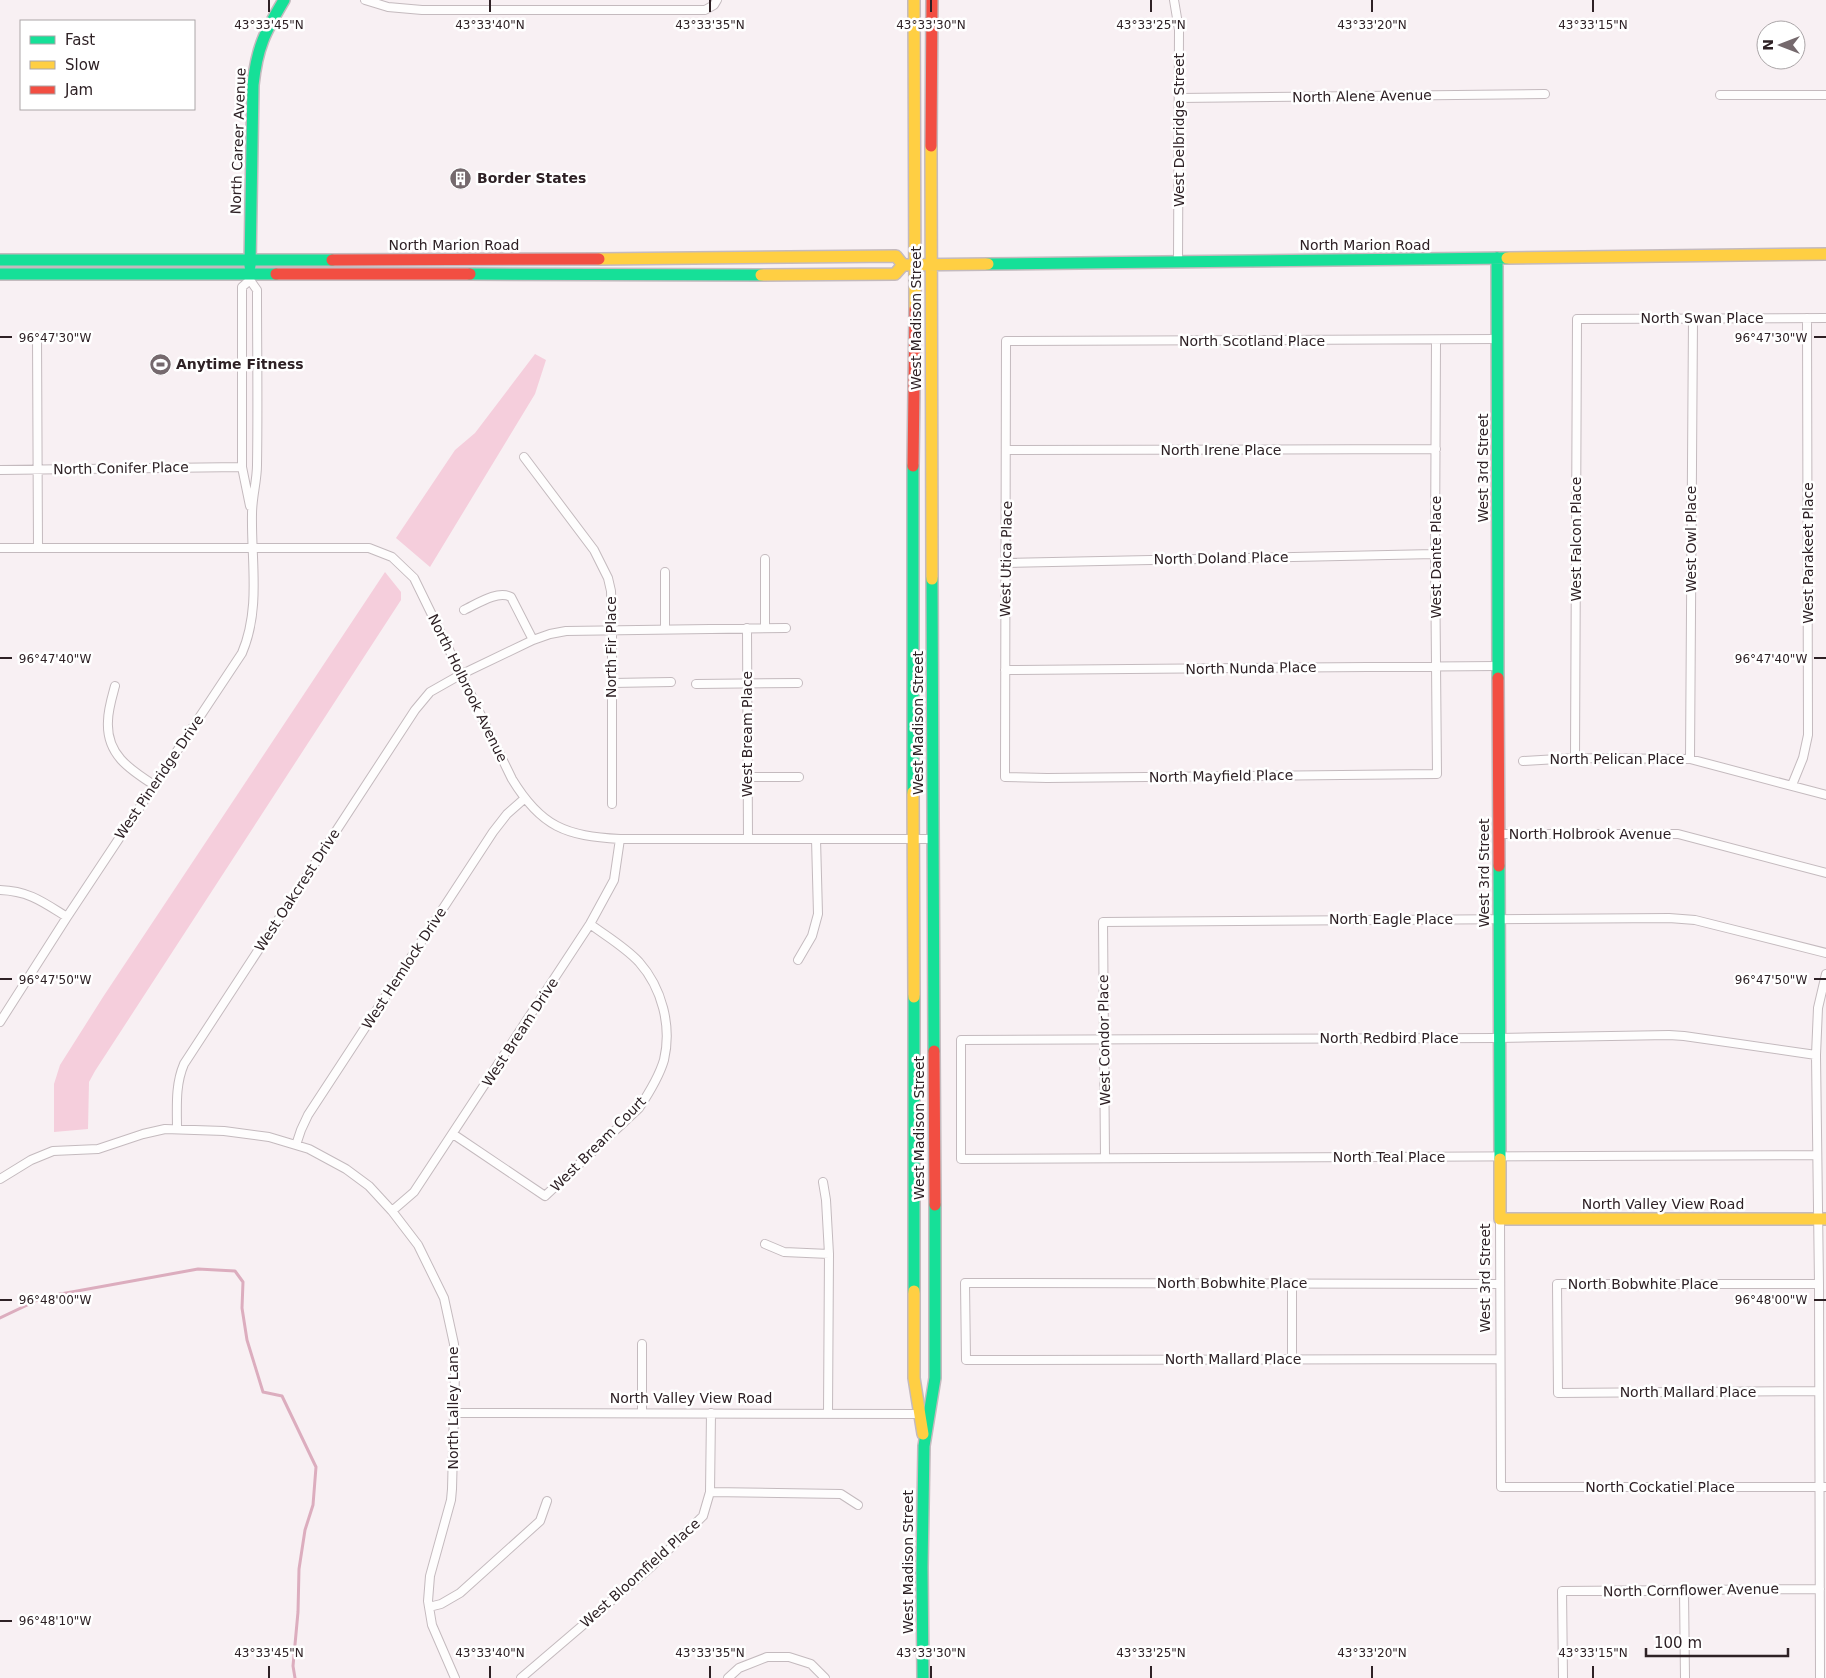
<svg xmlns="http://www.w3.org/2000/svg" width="1826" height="1678" viewBox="0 0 1826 1678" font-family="'DejaVu Sans',sans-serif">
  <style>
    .green { fill: #f5cedc }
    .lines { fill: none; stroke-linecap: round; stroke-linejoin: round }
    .stream { stroke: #dcadbe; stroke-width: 3 }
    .street-casing { stroke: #c4babe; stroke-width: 10 }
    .fast-casing { stroke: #c4babe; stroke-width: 14 }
    .slow-casing { stroke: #c4babe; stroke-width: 14 }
    .jam-casing { stroke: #c4babe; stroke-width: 14 }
    .street { stroke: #fefdfd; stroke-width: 8 }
    .fast { stroke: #16e098; stroke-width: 11 }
    .slow { stroke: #ffcf43; stroke-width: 11 }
    .jam { stroke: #f24e42; stroke-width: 11 }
    .ticks { fill: none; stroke: #2e2125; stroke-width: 2 }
    .labels { text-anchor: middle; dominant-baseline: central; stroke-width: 5; stroke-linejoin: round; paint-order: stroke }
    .street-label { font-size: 14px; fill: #2e2125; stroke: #fff }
    .poi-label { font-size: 14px; font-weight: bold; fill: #2e2125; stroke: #fff; text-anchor: start }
    .ticks-label { font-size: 12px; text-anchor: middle; fill: #2e2125; stroke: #fff; stroke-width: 5; stroke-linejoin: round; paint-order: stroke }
  </style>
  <rect width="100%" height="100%" fill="#f8f0f3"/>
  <path class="green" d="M535 354 546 360 535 394 430 567 396 538 455 450 475 433Z
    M385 572 401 592V600L95 1071 89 1082 88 1129 54 1132V1084L60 1065 103 997Z"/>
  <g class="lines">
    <path class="stream" d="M0 1318 44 1297 198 1269 235 1271 243 1282 242 1308 247 1340 263 1392 282 1396 316 1467 313 1505 305 1530 299 1569 298 1612 293 1666 295 1678"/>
    <defs>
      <path id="street" d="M365 0 388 7 422 10H705L714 5 717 0
        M1174 0 1179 30 1178 261
        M1720 95H1826
        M1179 98 1545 94
        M250 280 242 287V467L250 506
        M37 336 38 548
        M1436 340 1435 554 1437 774 1047 778 1005 777 1006 341 1497 339
        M1007 450 1436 449
        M524 457 594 550 608 578 611 591 612 629V804
        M0 470 242 467
        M0 548H369L392 557 414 578 512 779C541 827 566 836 620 839H934
        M765 559V628
        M1006 563 1435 554
        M464 610C477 604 497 590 511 597L533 640
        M747 628 748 839
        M665 629V572
        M1005 670 1498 666
        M612 683 671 682
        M696 684 798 683
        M115 686C112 697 108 710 108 721 106 754 129 769 154 785
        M1575 758 1577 319 1826 318
        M1690 759 1693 318
        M1523 761 1575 758 1690 759 1826 795
        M748 777H799
        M1792 785 1803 758 1808 735 1807 318
        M1499 834H1678L1826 873
        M0 890C29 891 43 902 67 917
        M798 960 812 936 818 914 816 839
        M0 1022 67 917 242 653C261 608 251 561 252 514 252 497 257 481 257 465 258 406 257 348 257 290L250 280V273
        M1816 1055 1684 1036 1669 1035 1499 1038 961 1040V1159L1817 1155
        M177 1129C177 1107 175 1085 184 1064L415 710 430 692 460 675 533 640 550 634 566 631 786 628
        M453 1134 545 1196 639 1108C649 1093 659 1077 664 1060 672 1026 662 988 639 962 625 947 606 936 590 924
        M296 1145 301 1130 308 1115 493 832 507 814 524 799
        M1105 1158 1103 922 1669 918 1695 920 1826 953
        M0 1179 31 1160 53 1151 98 1149 143 1134 165 1129 224 1131 269 1137 309 1149 346 1169 369 1186 392 1211 418 1245 444 1298 454 1344 455 1372 452 1489 451 1500 430 1576 428 1601 432 1625 455 1678
        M823 1182 826 1200 829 1254 828 1414
        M392 1211 414 1192 590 924 614 880 620 839
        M1500 1219 1501 1487H1826
        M765 1244 784 1252 829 1254
        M1292 1284V1358
        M1500 1284 965 1283 966 1360 1500 1359
        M642 1344V1412
        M1818 1391 1558 1393 1557 1284H1819
        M453 1413 922 1414
        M710 1492 841 1494 858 1505
        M1684 1591 1685 1678
        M429 1607 441 1604 460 1593 540 1521 547 1501
        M521 1678 651 1567 703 1516 710 1492 711 1413
        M728 1678 739 1668 767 1657H789L811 1664 825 1678
        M1563 1678 1562 1591 1820 1589
        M1820 1678 1819 1284 1816 1055 1818 1008 1826 974"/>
      <path id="fast" d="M1497 258 1498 678
        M0 260H332
        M988 264 1507 258
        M250 266 253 85C257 47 265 32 284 0
        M0 274H276
        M470 274 761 275
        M913 466V792
        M932 579 934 1051
        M1499 866 1500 1159
        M914 997V1291
        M923 1678 922 1568 924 1446 935 1378V1205"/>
      <path id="slow" d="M914 0 915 309
        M931 146 932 579
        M1507 258 1826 254
        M599 259 896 256 903 265
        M761 275 895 274 903 265 988 264
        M913 792 914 997
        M1500 1159V1219H1826
        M914 1291V1378L923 1434"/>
      <path id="jam" d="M931 146 932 0
        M332 260 599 259
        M276 274H470
        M913 466 915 309
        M1498 678 1499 866
        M934 1051 935 1205"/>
    </defs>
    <use href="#street" class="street-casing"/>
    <use href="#fast" class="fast-casing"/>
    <use href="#slow" class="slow-casing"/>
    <use href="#jam" class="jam-casing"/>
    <use href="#street" class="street"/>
    <use href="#fast" class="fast"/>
    <use href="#slow" class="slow"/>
    <use href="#jam" class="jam"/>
  </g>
  <path class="ticks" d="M269 0V12M490 0V12M710 0V12M931 0V12M1151 0V12M1372 0V12M1593 0V12M0 337H12M1814 337H1826M0 658H12M1814 658H1826M0 979H12M1814 979H1826M0 1300H12M1814 1300H1826M0 1621H12M269 1666V1678M490 1666V1678M710 1666V1678M931 1666V1678M1151 1666V1678M1372 1666V1678M1593 1666V1678"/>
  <defs>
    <symbol id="building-disc" viewBox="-11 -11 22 22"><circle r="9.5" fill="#75696d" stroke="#fff"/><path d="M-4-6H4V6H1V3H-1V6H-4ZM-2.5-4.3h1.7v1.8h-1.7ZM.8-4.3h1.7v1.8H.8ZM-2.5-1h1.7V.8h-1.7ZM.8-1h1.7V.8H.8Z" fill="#fff"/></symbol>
    <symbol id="stadium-disc" viewBox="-11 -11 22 22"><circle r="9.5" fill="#75696d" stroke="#fff"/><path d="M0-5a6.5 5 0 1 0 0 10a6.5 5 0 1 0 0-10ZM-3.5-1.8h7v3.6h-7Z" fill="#fff"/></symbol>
  </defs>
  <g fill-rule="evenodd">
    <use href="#building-disc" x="448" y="166" width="25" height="25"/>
    <use href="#stadium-disc" x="148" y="352" width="25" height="25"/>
  </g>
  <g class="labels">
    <g class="street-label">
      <text transform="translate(1362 96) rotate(-1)">North Alene Avenue</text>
      <text transform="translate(1179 130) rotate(-90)">West Delbridge Street</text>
      <text transform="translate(238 141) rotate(-88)">North Career Avenue</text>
      <text x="454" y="245">North Marion Road</text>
      <text x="1365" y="245">North Marion Road</text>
      <text transform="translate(916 318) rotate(-90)">West Madison Street</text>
      <text x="1702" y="318">North Swan Place</text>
      <text x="1252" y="341">North Scotland Place</text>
      <text x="1221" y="450">North Irene Place</text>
      <text transform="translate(121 468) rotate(-1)">North Conifer Place</text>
      <text transform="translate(1483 468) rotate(-90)">West 3rd Street</text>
      <text transform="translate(1576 539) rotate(-90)">West Falcon Place</text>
      <text transform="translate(1691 539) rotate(-90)">West Owl Place</text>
      <text transform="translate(1808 553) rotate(-90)">West Parakeet Place</text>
      <text transform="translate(1436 557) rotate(-90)">West Dante Place</text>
      <text transform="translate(1221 558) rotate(-1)">North Doland Place</text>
      <text transform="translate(1006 559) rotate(-89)">West Utica Place</text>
      <text transform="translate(611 647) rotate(-90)">North Fir Place</text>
      <text transform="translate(1251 668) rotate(-1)">North Nunda Place</text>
      <text transform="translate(468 688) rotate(64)">North Holbrook Avenue</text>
      <text transform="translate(918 723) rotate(-90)">West Madison Street</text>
      <text transform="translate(747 734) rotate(-90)">West Bream Place</text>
      <text x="1617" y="759">North Pelican Place</text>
      <text transform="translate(1221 776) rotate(-1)">North Mayfield Place</text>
      <text transform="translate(159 777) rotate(-56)">West Pineridge Drive</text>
      <text x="1590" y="834">North Holbrook Avenue</text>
      <text transform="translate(1484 873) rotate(-90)">West 3rd Street</text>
      <text transform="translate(297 890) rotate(-57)">West Oakcrest Drive</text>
      <text x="1391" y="919">North Eagle Place</text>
      <text transform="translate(404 968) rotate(-57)">West Hemlock Drive</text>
      <text transform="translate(520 1032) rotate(-57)">West Bream Drive</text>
      <text x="1389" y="1038">North Redbird Place</text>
      <text transform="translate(1104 1040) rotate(-91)">West Condor Place</text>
      <text transform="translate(919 1128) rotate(-90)">West Madison Street</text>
      <text transform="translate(598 1144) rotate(-45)">West Bream Court</text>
      <text x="1389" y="1157">North Teal Place</text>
      <text x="1663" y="1204">North Valley View Road</text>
      <text transform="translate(1485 1278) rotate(-90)">West 3rd Street</text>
      <text x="1232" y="1283">North Bobwhite Place</text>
      <text x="1643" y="1284">North Bobwhite Place</text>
      <text x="1233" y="1359">North Mallard Place</text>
      <text x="1688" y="1392">North Mallard Place</text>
      <text x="691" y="1398">North Valley View Road</text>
      <text transform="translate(453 1408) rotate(-90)">North Lalley Lane</text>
      <text x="1660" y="1487">North Cockatiel Place</text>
      <text transform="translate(908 1562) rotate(-90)">West Madison Street</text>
      <text transform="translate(640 1573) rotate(-42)">West Bloomfield Place</text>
      <text transform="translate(1691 1590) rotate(-1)">North Cornflower Avenue</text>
    </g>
    <g class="poi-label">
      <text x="477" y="178">Border States</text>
      <text x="176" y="364">Anytime Fitness</text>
    </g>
  </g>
  <g class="ticks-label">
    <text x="269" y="29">43°33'45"N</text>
    <text x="490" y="29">43°33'40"N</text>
    <text x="710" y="29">43°33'35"N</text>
    <text x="931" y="29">43°33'30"N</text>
    <text x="1151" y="29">43°33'25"N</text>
    <text x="1372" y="29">43°33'20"N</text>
    <text x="1593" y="29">43°33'15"N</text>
    <text x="1771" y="342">96°47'30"W</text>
    <text x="55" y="342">96°47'30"W</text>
    <text x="1771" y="663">96°47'40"W</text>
    <text x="55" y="663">96°47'40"W</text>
    <text x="1771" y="984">96°47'50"W</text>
    <text x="55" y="984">96°47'50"W</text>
    <text x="1771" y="1304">96°48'00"W</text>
    <text x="55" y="1304">96°48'00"W</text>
    <text x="55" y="1625">96°48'10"W</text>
    <text x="269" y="1657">43°33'45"N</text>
    <text x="490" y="1657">43°33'40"N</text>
    <text x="710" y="1657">43°33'35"N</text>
    <text x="931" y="1657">43°33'30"N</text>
    <text x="1151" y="1657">43°33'25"N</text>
    <text x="1372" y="1657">43°33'20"N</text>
    <text x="1593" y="1657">43°33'15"N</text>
  </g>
  <rect x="20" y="20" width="175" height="90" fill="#ffffff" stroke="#aba6a8"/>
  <rect x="30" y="36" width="25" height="8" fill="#16e098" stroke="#aba6a8"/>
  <text x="65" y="45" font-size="15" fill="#2e2125">Fast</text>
  <rect x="30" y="61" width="25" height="8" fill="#ffcf43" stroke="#aba6a8"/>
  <text x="65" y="70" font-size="15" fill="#2e2125">Slow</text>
  <rect x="30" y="86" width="25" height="8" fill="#f24e42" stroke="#aba6a8"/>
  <text x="65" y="95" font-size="15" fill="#2e2125">Jam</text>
  <g transform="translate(1781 45) rotate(270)"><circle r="24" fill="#ffffff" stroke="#aba6a8"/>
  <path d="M0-4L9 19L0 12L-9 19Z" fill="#75696d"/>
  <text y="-8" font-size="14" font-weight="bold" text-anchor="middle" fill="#2e2125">N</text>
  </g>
  <path d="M1646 1648v8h142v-8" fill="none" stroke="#2e2125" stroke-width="2.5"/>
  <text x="1654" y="1648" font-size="15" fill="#2e2125" stroke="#ffffff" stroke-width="4" paint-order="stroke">100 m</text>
</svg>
